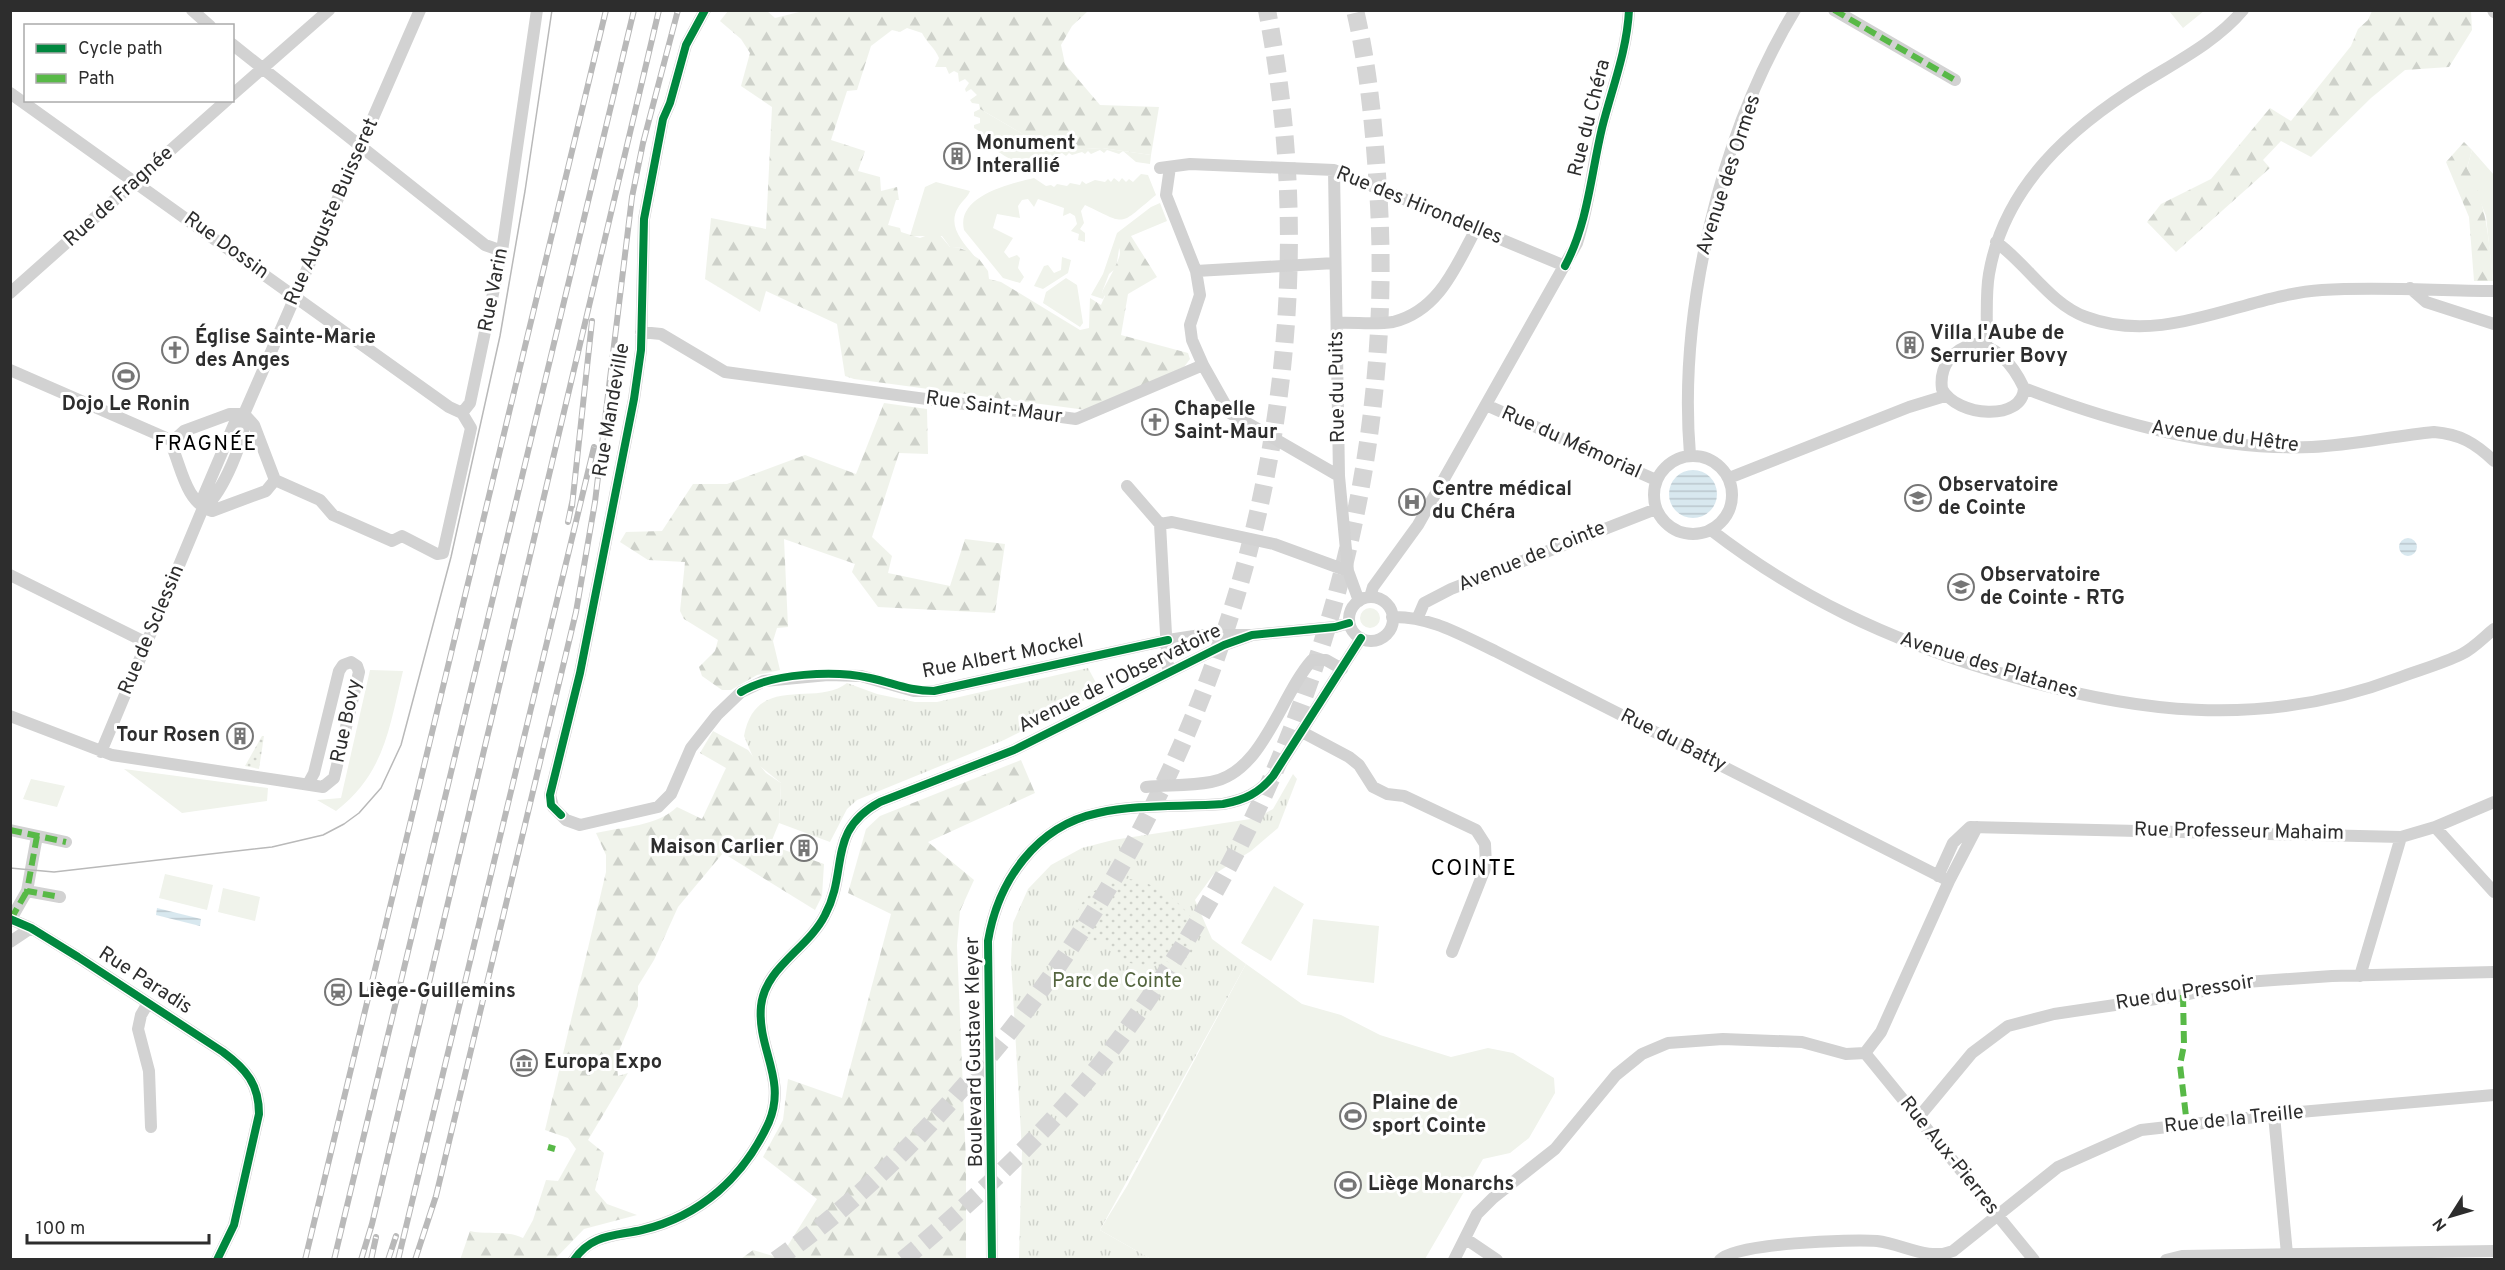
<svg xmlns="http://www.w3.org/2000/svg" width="2505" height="1270" viewBox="0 0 2505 1270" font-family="Overpass,sans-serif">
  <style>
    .grass { fill: #f0f3eb }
    .forest { fill: url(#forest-firs) }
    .park { fill: url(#park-tufts) }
    .garden { fill: url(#garden-dots) }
    .water { fill: url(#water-rules) }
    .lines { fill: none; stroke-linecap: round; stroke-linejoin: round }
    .highway-tunnel { stroke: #d5d5d5; stroke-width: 18; stroke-dasharray: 18 9; stroke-linecap: butt }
    .minor { stroke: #d2d2d2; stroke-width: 12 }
    .tram { stroke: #b9b9b9; stroke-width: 1.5 }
    .rail-casing { stroke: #b9b9b9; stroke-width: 6 }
    .rail { stroke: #fff; stroke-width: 4; stroke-dasharray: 11; stroke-linecap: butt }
    .quiet { stroke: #58b947; stroke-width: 6; stroke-dasharray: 12 6; stroke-linecap: butt }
    .cycleway-casing { stroke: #fff; stroke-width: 11 }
    .cycleway { stroke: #00873e; stroke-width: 8 }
    .labels { text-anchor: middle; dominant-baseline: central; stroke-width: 6; stroke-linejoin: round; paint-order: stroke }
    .street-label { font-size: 20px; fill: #2d2d2d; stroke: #fff }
    .poi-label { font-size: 20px; font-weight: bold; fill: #2d2d2d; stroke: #fff; text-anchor: start }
    .park-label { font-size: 20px; fill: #53643e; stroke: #fff }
    .neighbourhood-label { font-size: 21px; letter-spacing: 1.5px; fill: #000; stroke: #fff }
    .quarter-label { font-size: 22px; letter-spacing: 1.5px; fill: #000; stroke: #fff }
  </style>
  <defs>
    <pattern id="forest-firs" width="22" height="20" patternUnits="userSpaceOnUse" patternTransform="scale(1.5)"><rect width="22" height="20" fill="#f0f3eb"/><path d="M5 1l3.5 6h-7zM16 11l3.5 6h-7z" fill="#ced1ca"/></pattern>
    <pattern id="park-tufts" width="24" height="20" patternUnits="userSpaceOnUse" patternTransform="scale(1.5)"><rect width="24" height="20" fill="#f0f3eb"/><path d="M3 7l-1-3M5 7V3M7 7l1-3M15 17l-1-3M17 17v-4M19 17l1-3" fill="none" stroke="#ced1ca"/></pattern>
    <pattern id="garden-dots" width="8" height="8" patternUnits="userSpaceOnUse" patternTransform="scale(1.5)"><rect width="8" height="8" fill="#f0f3eb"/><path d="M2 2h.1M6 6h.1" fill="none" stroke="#ced1ca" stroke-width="1.8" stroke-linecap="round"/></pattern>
    <pattern id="water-rules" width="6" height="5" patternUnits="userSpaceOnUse" patternTransform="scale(1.5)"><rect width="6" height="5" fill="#d8e8ef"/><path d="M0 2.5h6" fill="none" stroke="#bac7cd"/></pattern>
  </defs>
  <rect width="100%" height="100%" fill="#fff"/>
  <path class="grass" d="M2204 11 2183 28 2169 11 2204 10Z
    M980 109 1052 151 1102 148 1151 155 1150 164 1136 162 1123 151 1119 154 1107 150 1104 153 1100 150 1091 154 1088 151 1085 154 1082 152 1072 155 1069 153 1066 156 1062 153 1053 157 1050 154 1047 158 1043 155 1040 158 1031 156 1023 166C1012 160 984 145 978 136L979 131 974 128V125L980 123V118L974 116V112Z
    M2472 150 2494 175 2493 281 2486 216 2467 168Z
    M1141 174 1148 175 1156 195C1117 227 1128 225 1085 205L1081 211 1084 223 1080 229 1085 233V242L1078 240 1079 234 1071 231 1077 224 1075 216 1070 213 1063 216 1064 208 1038 199 1034 207 1028 199 1022 200 1018 206 1020 218 997 214 993 228 1013 238 1004 252 1009 258 1017 255 1020 258 1018 268 1024 277 1020 283 1003 278 964 230C956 196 1009 184 1034 178L1046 186 1051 185 1054 187 1057 184 1067 186 1070 183 1080 185 1082 181 1086 184 1095 180 1105 182 1108 179 1111 182 1114 178 1119 182 1122 178 1126 182 1129 179 1133 182Z
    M936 182 970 191C968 197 963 200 959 206 946 226 963 242 975 257L972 258 962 248 950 247 942 236H910L925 187Z
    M1160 203 1167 221 1131 236 1119 249 1116 268 1109 274 1102 292 1105 295 1103 299 1091 295 1103 274 1117 233 1151 207Z
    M1062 257 1071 260 1068 273 1043 289 1034 286 1044 266 1048 265 1054 273 1061 270Z
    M1066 278 1077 285 1083 323 1080 327 1043 303 1046 292Z
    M1360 618a10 10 0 1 1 20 0a10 10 0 1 1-20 0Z
    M370 670 403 671C389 728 385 773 336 811L317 800 341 798Z
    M124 769 268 788 267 801 182 813Z
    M31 779 65 786 57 807 23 799Z
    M165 874 213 885 207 910 159 898Z
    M1274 886 1304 904 1271 961 1241 943Z
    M223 888 260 897 255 921 218 912Z
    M1313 919 1379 926 1374 983 1307 975Z
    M1246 964 1302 1004 1341 1015 1380 1035 1451 1057 1488 1048 1513 1053 1554 1078 1555 1093 1529 1138 1510 1153 1483 1159 1425 1259H1151L1100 1230 1127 1186Z"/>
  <path class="forest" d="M807 10 1088 11 1072 26 1061 45 1065 64 1100 105 1159 107 1151 155 1102 148 1052 151 980 109 979 104 972 103 970 100 977 95 971 89 966 92 965 89 969 83 965 79 959 82 958 73 954 71 949 74 946 67H935L939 58C935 48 927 43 922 33L907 28 900 32 892 30 871 46 857 90 847 91 831 140 865 151 858 171 880 177 881 191 897 187 899 200H896L888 225 900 228 901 232 920 238 933 233 939 234 950 247C963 246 970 254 979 259L988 271 989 279 1001 282 1080 330 1089 328 1090 298 1101 305 1105 296 1102 292C1106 284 1120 260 1120 253 1120 247 1117 244 1117 239L1131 230V236L1157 277 1128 294 1121 335 1188 353 1190 359 1184 367 1086 410 854 379 845 376 837 324 766 291 760 312 705 279 711 218 766 229 772 107 741 86 750 53 741 39 720 21 728 11H767L775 18Z
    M2372 11H2471L2472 30 2449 67 2405 70 2371 98 2311 157 2281 141 2263 160 2270 168 2176 252 2147 222 2161 204 2211 179 2270 108 2291 121 2351 46 2358 29 2368 20Z
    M2464 142 2472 150 2467 168C2487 203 2489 241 2493 281H2474L2469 217 2446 162Z
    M884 403 927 409 928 454 899 453 872 537 892 556 888 573 950 586 965 539 1005 544 995 613 878 607 852 572 855 564 784 539 788 627 777 628 773 641 780 670 757 675 731 690H722L702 676 699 667 715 651 718 640 684 619 680 611 685 562 648 560 620 542 626 532 662 531 693 484H727L805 455 856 474Z
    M713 731 748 750 766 773 781 783 779 823 770 845 824 864 822 896 815 910 723 853 678 907 654 960 638 986V1006L616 1058 618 1076 628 1073 588 1140 604 1153 595 1190 607 1204 637 1215 584 1229 555 1259 460 1260 470 1231C487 1235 507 1230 523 1238L533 1220 546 1180 558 1181 576 1149 568 1138 545 1130 606 872V855L596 833C622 827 658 826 677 807L702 819 726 768 700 753Z
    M1021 760 1035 793 928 842 974 880 960 911 957 945 966 1162V1259H741L753 1250 780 1258 817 1199 763 1157 783 1120 788 1079 842 1098 891 914 848 893 866 829 880 816Z"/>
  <path class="park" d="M1088 668 1101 692 1004 740 857 800 847 809 830 842 779 823 781 783 755 762 744 736C756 672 816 708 847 683L877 694 915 702H937Z
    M1293 774 1297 779 1278 828 1251 851 1213 875 1195 900 1212 939 1246 964 1100 1230 1151 1259H1019L1022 1151 1011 960 1013 923 1028 889 1051 865 1082 848 1113 840 1257 818 1273 809Z"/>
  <path class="garden" d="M262 736H264L259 769 245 766Z
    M1123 878C1157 882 1175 897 1196 923L1193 949 1187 969 1165 961 1147 966 1130 963 1116 955 1106 943 1092 942 1072 934C1077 898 1090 890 1123 878Z"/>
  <path class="water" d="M1669 494a24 24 0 1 1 48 0a24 24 0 1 1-48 0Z
    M2399 547a9 9 0 1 1 18 0a9 9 0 1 1-18 0Z
    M157 908 201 919 200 926 156 915Z"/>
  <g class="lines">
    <path class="highway-tunnel" d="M776 1260C853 1206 922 1137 982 1065 1227 776 1340 385 1267 10
      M903 1260C975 1200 1044 1135 1102 1062 1291 819 1395 514 1379 205 1375 140 1370 74 1355 10"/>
    <path class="minor" d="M192 10 210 26
      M705 10 686 45 670 103 663 119 644 219 641 350 634 399 580 673 550 795 553 807 566 820 580 825 658 807 671 794 691 748 717 715 741 692 764 681 828 675 861 676 914 691H934L1168 640 1201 635H1252
      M1834 10 1955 80
      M2493 10 2494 12
      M232 44 485 245 502 251
      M10 93 449 407 462 413
      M232 95 329 10
      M1170 167 1166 195 1196 271 1200 295 1190 325 1192 340 1203 365 1230 413 1339 476
      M1160 168 1190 164 1334 170 1565 266
      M1334 170 1339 476 1348 571 1359 601
      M1996 242C2027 264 2050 304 2086 317 2166 347 2244 295 2322 290 2380 286 2437 291 2494 291
      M1196 271 1335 263
      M2410 288 2426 302 2494 324
      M10 293 227 100
      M1337 323C1354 322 1375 325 1393 322 1439 311 1456 266 1476 229
      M641 332 661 334 725 372 1076 419 1203 365
      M1974 344C1999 346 2014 367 2024 388 2023 422 1957 417 1942 389 1939 367 1952 349 1974 344Z
      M1986 346C1988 322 1985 297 1989 274 2004 186 2071 127 2144 82 2178 61 2217 41 2243 10
      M10 370 173 441
      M2024 388C2112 422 2217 451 2312 447 2353 445 2393 436 2434 432 2460 434 2475 443 2494 461
      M1486 405 1656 480
      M462 413 470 403 502 251 537 10
      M230 414H244L254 425 275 480 266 491 212 511C187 503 182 471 173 449V441L184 431Z
      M1690 455C1678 311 1720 134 1795 10
      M1654 495a39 39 0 1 1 78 0a39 39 0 1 1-78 0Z
      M1729 478 1909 407 1945 396
      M275 480 320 500 333 515 392 541 402 536 437 554 443 553 471 428 462 413
      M1127 486 1160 524
      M203 508C221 497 248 435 244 414
      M1160 524 1172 522 1274 544 1348 571
      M1160 524 1168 671
      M1711 530C1799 598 1888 639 1993 671 2131 713 2260 730 2398 678 2419 670 2442 664 2462 654 2474 648 2484 637 2494 629
      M10 575 147 643
      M1370 597 1373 587 1418 525 1577 243C1589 207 1592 168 1601 131 1611 91 1627 52 1629 10
      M1349 619a22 22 0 1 1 44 0a22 22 0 1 1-44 0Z
      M1392 617C1430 616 1461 635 1495 651L1949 881
      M1418 617 1424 603 1451 589 1656 509
      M10 716 112 755 323 787 334 778 359 672 357 666 351 662 343 665 339 671 314 773 308 784
      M1302 732 1349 757 1359 765 1373 787 1387 794 1404 796 1476 830 1485 844 1486 866 1452 952
      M101 752 203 508V497L235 422 244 414 420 10
      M1146 787C1167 785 1190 786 1211 782 1263 773 1280 696 1312 660H1326L1342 669
      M2435 827 2494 892
      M10 830 66 842
      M37 836 27 891 60 897
      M1938 876 1953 843 1970 827 2401 837 2435 827 2494 802
      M10 919 31 928 78 957 223 1052C246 1069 259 1084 259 1114L234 1225 217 1260
      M11 919 27 891
      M10 942 31 928
      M2360 976 2401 837
      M148 1003 141 1015 138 1029 149 1071 151 1127
      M1865 1053 2034 1260
      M2274 1115 2287 1254
      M1918 1118 1972 1053 2008 1026 2054 1014 2183 995 2246 982 2332 976 2494 972
      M1466 1239 1497 1260
      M574 1260C591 1234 616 1236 642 1230 701 1216 744 1177 769 1122 787 1079 757 1049 761 1006 765 967 808 949 825 915 849 870 826 831 880 802L1014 750 1224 645 1252 635 1335 627 1349 623
      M992 1260 988 941C998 881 1036 826 1098 813 1138 804 1182 807 1223 804 1245 800 1259 793 1273 776L1361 638
      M1454 1260 1477 1214 1493 1198 1555 1149 1616 1075 1642 1054 1668 1043 1723 1039 1802 1042 1846 1054 1865 1053 1881 1032 1949 881 1977 827
      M1720 1260C1735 1243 1852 1239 1877 1241 1903 1244 1928 1261 1953 1251L2058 1167 2141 1130 2300 1112 2494 1095
      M2166 1260 2182 1256 2494 1251"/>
    <path class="tram" d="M10 868 54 872 272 847 323 835 344 824 359 813 381 788 401 745 451 557 500 336 525 191 552 10"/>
    <defs>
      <path id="rail" d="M572 506 592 321
        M568 522 573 498
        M305 1260 606 10
        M334 1260 634 10
        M361 1260 372 1224 659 10
        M371 1260 376 1237
        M388 1260 396 1236
        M398 1260 594 447
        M415 1260 436 1196 576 612 595 502 632 197 643 143 678 10"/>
    </defs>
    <use href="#rail" class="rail-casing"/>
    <use href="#rail" class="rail"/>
    <path class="quiet" d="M1834 10 1955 80
      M10 830 66 842
      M37 836 27 891 60 897
      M11 919 27 891
      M2183 995 2184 1045 2180 1065 2187 1125
      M548 1147 555 1149"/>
    <defs>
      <path id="cycleway" d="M1565 266C1588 223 1591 174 1602 128 1612 88 1627 51 1629 10
        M741 692C772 673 835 670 870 678 894 683 908 691 934 691L1168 640
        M561 815 551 805 550 795 580 673 634 399 641 350 644 219 663 119 670 103 686 45 705 10
        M10 919 31 928 78 957 223 1052C246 1069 259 1084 259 1114L234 1225 217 1260
        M574 1260C591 1234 616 1236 642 1230 701 1216 744 1177 769 1122 787 1079 757 1049 761 1006 765 967 808 949 825 915 849 870 826 831 880 802L1014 750 1224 645 1252 635 1335 627 1349 623
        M992 1260 988 941C998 881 1036 826 1098 813 1138 804 1182 807 1223 804 1245 800 1259 793 1273 776L1361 638"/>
    </defs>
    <use href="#cycleway" class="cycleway-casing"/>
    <use href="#cycleway" class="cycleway"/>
  </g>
  <defs>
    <symbol id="building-ring" viewBox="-11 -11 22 22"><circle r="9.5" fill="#fff" stroke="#767676" stroke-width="1.5"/><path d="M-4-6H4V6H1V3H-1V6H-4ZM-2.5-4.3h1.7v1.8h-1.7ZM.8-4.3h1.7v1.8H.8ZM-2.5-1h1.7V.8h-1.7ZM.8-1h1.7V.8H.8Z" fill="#767676"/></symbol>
    <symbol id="church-ring" viewBox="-11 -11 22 22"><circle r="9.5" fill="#fff" stroke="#767676" stroke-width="1.5"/><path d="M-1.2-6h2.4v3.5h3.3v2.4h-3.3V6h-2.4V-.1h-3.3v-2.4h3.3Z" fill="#767676"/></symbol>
    <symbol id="stadium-ring" viewBox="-11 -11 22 22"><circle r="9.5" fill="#fff" stroke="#767676" stroke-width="1.5"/><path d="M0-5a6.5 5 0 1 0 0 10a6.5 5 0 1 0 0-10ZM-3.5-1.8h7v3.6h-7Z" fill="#767676"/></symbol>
    <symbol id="university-ring" viewBox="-11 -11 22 22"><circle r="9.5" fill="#fff" stroke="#767676" stroke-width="1.5"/><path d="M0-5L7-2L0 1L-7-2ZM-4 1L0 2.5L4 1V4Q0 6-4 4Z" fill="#767676"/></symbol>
    <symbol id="hospital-ring" viewBox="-11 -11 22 22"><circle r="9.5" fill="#fff" stroke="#767676" stroke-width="1.5"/><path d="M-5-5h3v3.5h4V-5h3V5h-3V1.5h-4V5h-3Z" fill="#767676"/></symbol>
    <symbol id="station-ring" viewBox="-11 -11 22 22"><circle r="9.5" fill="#fff" stroke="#767676" stroke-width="1.5"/><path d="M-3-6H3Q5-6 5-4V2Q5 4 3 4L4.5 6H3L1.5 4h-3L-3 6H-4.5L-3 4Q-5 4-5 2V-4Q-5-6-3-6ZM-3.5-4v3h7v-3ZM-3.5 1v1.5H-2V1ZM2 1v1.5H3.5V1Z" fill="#767676"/></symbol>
    <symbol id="museum-ring" viewBox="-11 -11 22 22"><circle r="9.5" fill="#fff" stroke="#767676" stroke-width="1.5"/><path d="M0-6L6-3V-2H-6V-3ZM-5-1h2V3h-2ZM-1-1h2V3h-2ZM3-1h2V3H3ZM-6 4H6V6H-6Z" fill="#767676"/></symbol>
  </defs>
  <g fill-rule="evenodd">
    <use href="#building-ring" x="942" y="141" width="30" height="30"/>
    <use href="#building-ring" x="1895" y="330" width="30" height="30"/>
    <use href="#church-ring" x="160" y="335" width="30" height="30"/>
    <use href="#stadium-ring" x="111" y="361" width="30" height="30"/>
    <use href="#church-ring" x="1140" y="407" width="30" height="30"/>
    <use href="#university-ring" x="1903" y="483" width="30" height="30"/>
    <use href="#hospital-ring" x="1397" y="487" width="30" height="30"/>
    <use href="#university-ring" x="1946" y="572" width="30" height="30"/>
    <use href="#building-ring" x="225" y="721" width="30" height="30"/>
    <use href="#building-ring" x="789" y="833" width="30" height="30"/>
    <use href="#station-ring" x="323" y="977" width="30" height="30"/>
    <use href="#museum-ring" x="509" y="1048" width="30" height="30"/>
    <use href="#stadium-ring" x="1338" y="1101" width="30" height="30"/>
    <use href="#stadium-ring" x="1333" y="1170" width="30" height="30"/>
  </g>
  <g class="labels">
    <g class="street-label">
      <text transform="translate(1590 118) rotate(-76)">Rue du Chéra</text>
      <text transform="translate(1729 175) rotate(-72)">Avenue des Ormes</text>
      <text transform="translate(119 197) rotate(-42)">Rue de Fragnée</text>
      <text transform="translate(1419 206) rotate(22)">Rue des Hirondelles</text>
      <text transform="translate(332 212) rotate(-66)">Rue Auguste Buisseret</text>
      <text transform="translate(226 246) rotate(36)">Rue Dossin</text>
      <text transform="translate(494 290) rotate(-79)">Rue Varin</text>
      <text transform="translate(1338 387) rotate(-91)">Rue du Puits</text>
      <text transform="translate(994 408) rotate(8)">Rue Saint-Maur</text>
      <text transform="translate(612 410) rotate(-80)">Rue Mandeville</text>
      <text transform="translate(2225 437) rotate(7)">Avenue du Hêtre</text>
      <text transform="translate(1571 443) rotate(24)">Rue du Mémorial</text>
      <text transform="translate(1532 557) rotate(-22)">Avenue de Cointe</text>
      <text transform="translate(152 630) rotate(-67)">Rue de Sclessin</text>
      <text transform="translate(1003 657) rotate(-11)">Rue Albert Mockel</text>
      <text transform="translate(1989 666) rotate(17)">Avenue des Platanes</text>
      <text transform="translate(1120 679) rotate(-26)">Avenue de l'Observatoire</text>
      <text transform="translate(347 721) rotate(-78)">Rue Bovy</text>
      <text transform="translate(1673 741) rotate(27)">Rue du Batty</text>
      <text transform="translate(2239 832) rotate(1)">Rue Professeur Mahaim</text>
      <text transform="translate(145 981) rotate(33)">Rue Paradis</text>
      <text transform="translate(2185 993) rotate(-9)">Rue du Pressoir</text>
      <text transform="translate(975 1052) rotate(-91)">Boulevard Gustave Kleyer</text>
      <text transform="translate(2234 1120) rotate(-6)">Rue de la Treille</text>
      <text transform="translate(1949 1156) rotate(51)">Rue Aux-Pierres</text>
    </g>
    <g class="poi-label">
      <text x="976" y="144">Monument<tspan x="976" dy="23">Interallié</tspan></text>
      <text x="1930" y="334">Villa l'Aube de<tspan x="1930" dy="23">Serrurier Bovy</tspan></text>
      <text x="195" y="338">Église Sainte-Marie<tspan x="195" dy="23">des Anges</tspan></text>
      <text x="126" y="405" text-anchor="middle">Dojo Le Ronin</text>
      <text x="1174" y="410">Chapelle<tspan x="1174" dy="23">Saint-Maur</tspan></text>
      <text x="1938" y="486">Observatoire<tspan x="1938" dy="23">de Cointe</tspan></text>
      <text x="1432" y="490">Centre médical<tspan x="1432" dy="23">du Chéra</tspan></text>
      <text x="1980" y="576">Observatoire<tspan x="1980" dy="23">de Cointe - RTG</tspan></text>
      <text x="220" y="736" text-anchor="end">Tour Rosen</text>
      <text x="784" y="848" text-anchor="end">Maison Carlier</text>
      <text x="358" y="992">Liège-Guillemins</text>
      <text x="544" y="1063">Europa Expo</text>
      <text x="1372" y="1104">Plaine de<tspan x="1372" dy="23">sport Cointe</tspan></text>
      <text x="1368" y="1185">Liège Monarchs</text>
    </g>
    <g class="park-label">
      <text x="1117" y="982">Parc de Cointe</text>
    </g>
    <g class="neighbourhood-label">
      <text x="206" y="444">FRAGNÉE</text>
    </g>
    <g class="quarter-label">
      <text x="1474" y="869">COINTE</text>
    </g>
  </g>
  <rect width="2505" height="1270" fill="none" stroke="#2d2d2d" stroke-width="24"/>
  <rect x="24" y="24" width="210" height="78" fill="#ffffff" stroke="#ababab" stroke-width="1.5"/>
  <rect x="36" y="44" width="30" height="9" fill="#00873e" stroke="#ababab" stroke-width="1.5"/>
  <text x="78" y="54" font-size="18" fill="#2d2d2d">Cycle path</text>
  <rect x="36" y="74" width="30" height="9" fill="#58b947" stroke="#ababab" stroke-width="1.5"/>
  <text x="78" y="84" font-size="18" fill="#2d2d2d">Path</text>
  <g transform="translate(2451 1216) rotate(233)" stroke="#ffffff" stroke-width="4.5" paint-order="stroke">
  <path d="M0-4.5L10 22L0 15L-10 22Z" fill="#2d2d2d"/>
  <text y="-9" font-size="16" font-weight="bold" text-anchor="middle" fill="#2d2d2d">N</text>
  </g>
  <path d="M27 1234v9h182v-9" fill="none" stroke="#2d2d2d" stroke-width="3"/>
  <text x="36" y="1234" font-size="18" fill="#2d2d2d" stroke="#ffffff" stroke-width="4.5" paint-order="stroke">100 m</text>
</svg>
